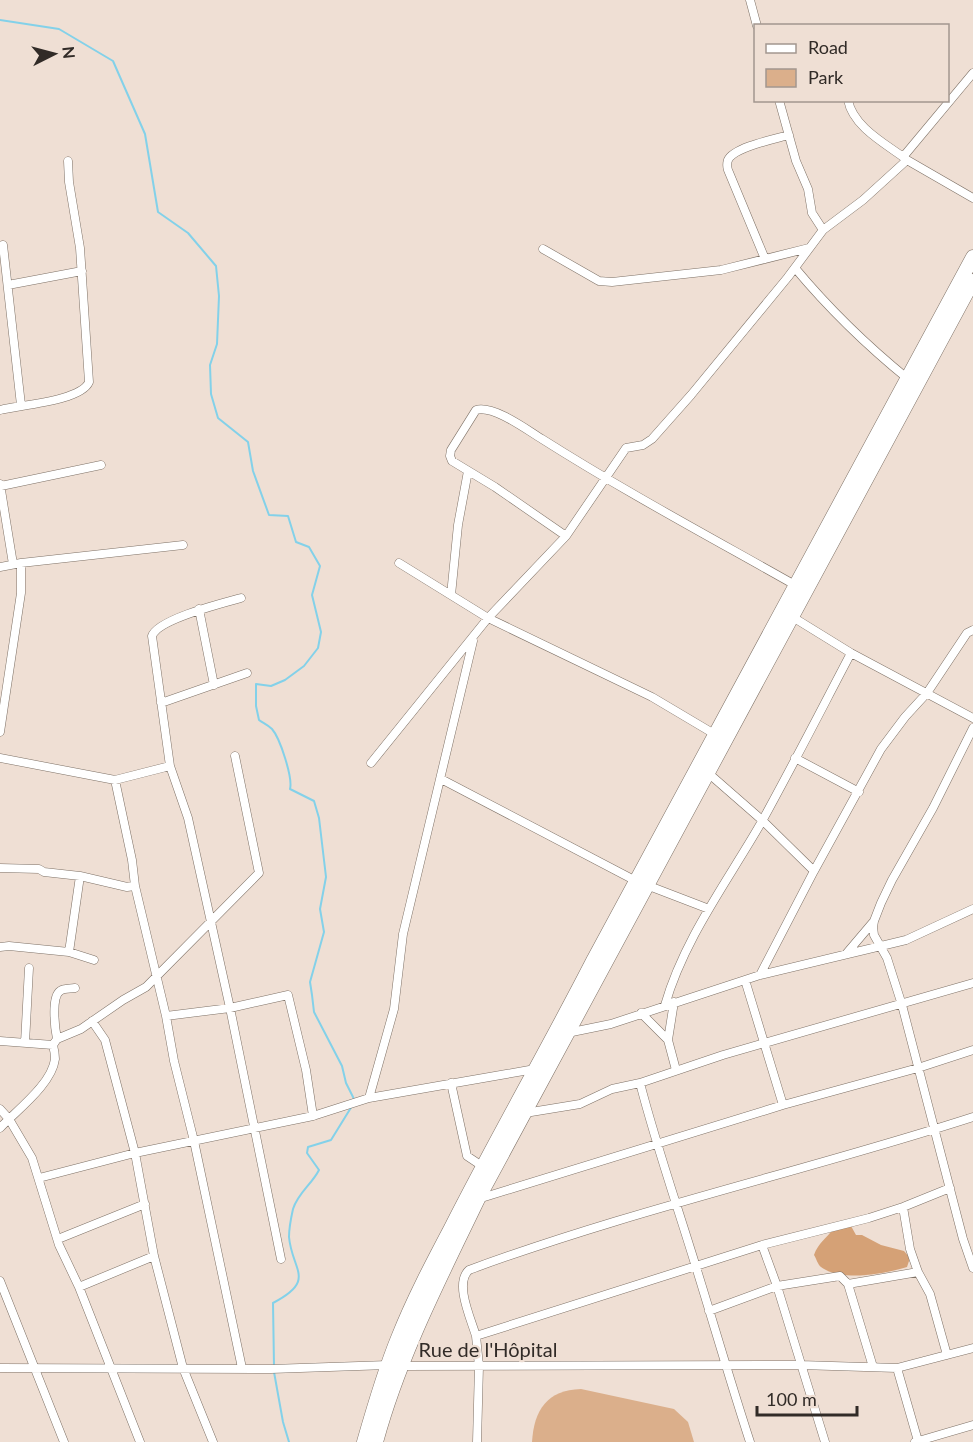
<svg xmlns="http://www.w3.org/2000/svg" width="973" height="1442" viewBox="0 0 973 1442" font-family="Lato,sans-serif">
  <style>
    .green { fill: #dbaf8b }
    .forest { fill: #d5a176 }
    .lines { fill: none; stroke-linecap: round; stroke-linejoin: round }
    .stream { stroke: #83d1e9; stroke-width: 2 }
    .street-casing { stroke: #7e7166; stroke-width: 9 }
    .highway-casing { stroke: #7e7166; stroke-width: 15 }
    .street { stroke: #fff; stroke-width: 8 }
    .highway { stroke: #fff; stroke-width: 14 }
    .labels { text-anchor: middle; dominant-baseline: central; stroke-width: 4.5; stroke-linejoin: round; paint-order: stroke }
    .street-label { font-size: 20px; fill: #312b27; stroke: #efdfd4 }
  </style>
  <rect width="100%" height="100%" fill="#efdfd4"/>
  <path class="green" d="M581 1389 674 1409 688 1422 694 1442H532C534 1410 547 1390 581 1389Z"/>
  <path class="forest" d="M851 1226 856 1235H862L881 1245 904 1251 910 1258 907 1267C885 1274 841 1282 821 1267 818 1265 816 1258 814 1255 818 1243 827 1238 834 1228Z"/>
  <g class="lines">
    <path class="stream" d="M0 20 59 29 113 61 145 134 158 212 188 233 216 266 219 296 217 344 210 365 211 394 218 418 248 442 253 471 269 515 288 516 296 542 309 547 320 566 312 595 321 632 318 648 304 666 285 680 271 686 256 684V706L259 720C263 723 268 725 272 729 280 738 293 778 290 789L314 801 319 818 326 877 320 909 324 932 310 982 312 995 314 1012 342 1066 346 1083 355 1101
      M274 1366 273 1303C317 1280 292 1271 289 1237 289 1228 291 1218 293 1209 298 1193 312 1184 319 1170L307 1153 308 1147 331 1140 352 1106
      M274 1372 283 1422 289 1442"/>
    <defs>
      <path id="street" d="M750 0 757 26
        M779 100 796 161 808 189 812 213 823 230
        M848 100C853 127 886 144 906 159
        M903 157 973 73
        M3 245 21 405
        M543 249 599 281 612 282 721 270 809 248
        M765 259 728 170C727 167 727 163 728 160 734 147 775 139 789 135
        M795 268C830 310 865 344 908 379
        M8 285 82 271
        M0 410C20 405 81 401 89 382L80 248 69 182 68 161
        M0 484 13 564
        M1 486 101 465
        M566 536 495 487 452 461 450 456 451 450 476 410C494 405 527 430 542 439 624 491 710 537 795 585
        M399 563 488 618 652 697 716 735
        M0 567 21 563 183 545
        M451 595 458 525 468 471
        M241 598C223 603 158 619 152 636L170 766 188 818 230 1008 281 1259
        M199 609 214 685
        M791 616 851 653 973 718
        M161 703 247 673
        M973 728 933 808 892 880 881 903 874 921 873 927 874 935 887 958 902 1005 963 1239 973 1268
        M0 732 21 593V563
        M0 758 115 780 170 766
        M795 758 859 792
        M371 763 488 618 566 536 626 448 643 445 652 439 691 395 788 277 823 230 863 200 907 160 973 198
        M707 772 762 820 814 871
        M441 779 636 881 709 909
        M115 780 132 860 135 886 166 1016 174 1061 194 1141 242 1368
        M0 868 39 869 44 872 80 876 127 887 135 886
        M80 876 69 952 94 960
        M0 947 9 946 69 952
        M846 954 874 921
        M760 975 814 871 881 749 905 717 927 693 967 633 973 630
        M745 980 783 1105
        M674 1002 668 1040 676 1070
        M665 1005C684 939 727 882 761 823 792 767 821 710 851 653
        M641 1013 668 1040
        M166 1016 230 1008 288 995 306 1070 313 1116
        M92 1021 105 1040 135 1153 154 1256 183 1368 213 1442
        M567 1033 611 1024 760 975 906 940 973 909
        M57 1039C55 1029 51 997 60 991 64 988 70 989 75 988
        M0 1041 53 1045
        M25 1043 29 968
        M451 1083 467 1156 482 1166
        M640 1083C656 1145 677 1205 696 1267 714 1325 731 1384 750 1442
        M369 1098 394 1009 403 934 473 641
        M0 1109 9 1119 32 1158 59 1245 79 1287 140 1442
        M525 1113 580 1104 612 1089 640 1083 723 1055 973 983
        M0 1128C17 1110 52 1084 55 1059 55 1055 54 1049 53 1045L57 1039 81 1029 123 1000 146 987 259 873 235 756
        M39 1178 135 1153 313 1116 369 1098 535 1069
        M478 1199 783 1105 918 1068 973 1050
        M903 1207 910 1249 918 1272 930 1294 947 1355
        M58 1239 145 1204
        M762 1245 777 1286 825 1442
        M0 1281 64 1442
        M848 1284 873 1367
        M79 1287 154 1256
        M709 1311 777 1286 840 1276 848 1284 918 1272
        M476 1336C471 1319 454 1283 469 1270 634 1209 806 1171 973 1117
        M400 1366 800 1365 897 1368 973 1348
        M0 1368 271 1369 388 1365
        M897 1368 918 1441
        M477 1442 479 1366 476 1336 762 1245 869 1218 903 1207 950 1188
        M915 1442 973 1425"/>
      <path id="highway" d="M364 1442C374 1407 384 1372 398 1338 413 1300 432 1264 451 1228 497 1137 548 1049 594 959L973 257
        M376 1442C399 1357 440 1278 478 1199L973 281"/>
    </defs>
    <use href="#street" class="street-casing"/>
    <use href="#highway" class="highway-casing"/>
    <use href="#street" class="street"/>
    <use href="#highway" class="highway"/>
  </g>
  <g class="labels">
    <g class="street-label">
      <text x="488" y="1349">Rue de l'Hôpital</text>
    </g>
  </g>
  <rect x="754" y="24" width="195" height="78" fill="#efdfd4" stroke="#a3978f" stroke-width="1.5"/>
  <rect x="766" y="44" width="30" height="9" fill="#ffffff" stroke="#a3978f" stroke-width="1.5"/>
  <text x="808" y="54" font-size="18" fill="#312b27">Road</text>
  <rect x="766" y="69" width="30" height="18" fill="#dbaf8b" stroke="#a3978f" stroke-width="1.5"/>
  <text x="808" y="84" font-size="18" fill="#312b27">Park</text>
  <g transform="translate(54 54) rotate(84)" stroke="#efdfd4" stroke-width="4.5" paint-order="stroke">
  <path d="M0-4.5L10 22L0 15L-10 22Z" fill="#312b27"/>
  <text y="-9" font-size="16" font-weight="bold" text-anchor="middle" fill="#312b27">N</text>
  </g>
  <path d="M757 1406v9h100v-9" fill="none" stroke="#312b27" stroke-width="3"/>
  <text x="766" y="1406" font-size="18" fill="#312b27" stroke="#efdfd4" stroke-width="4.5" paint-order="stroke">100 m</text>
</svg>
